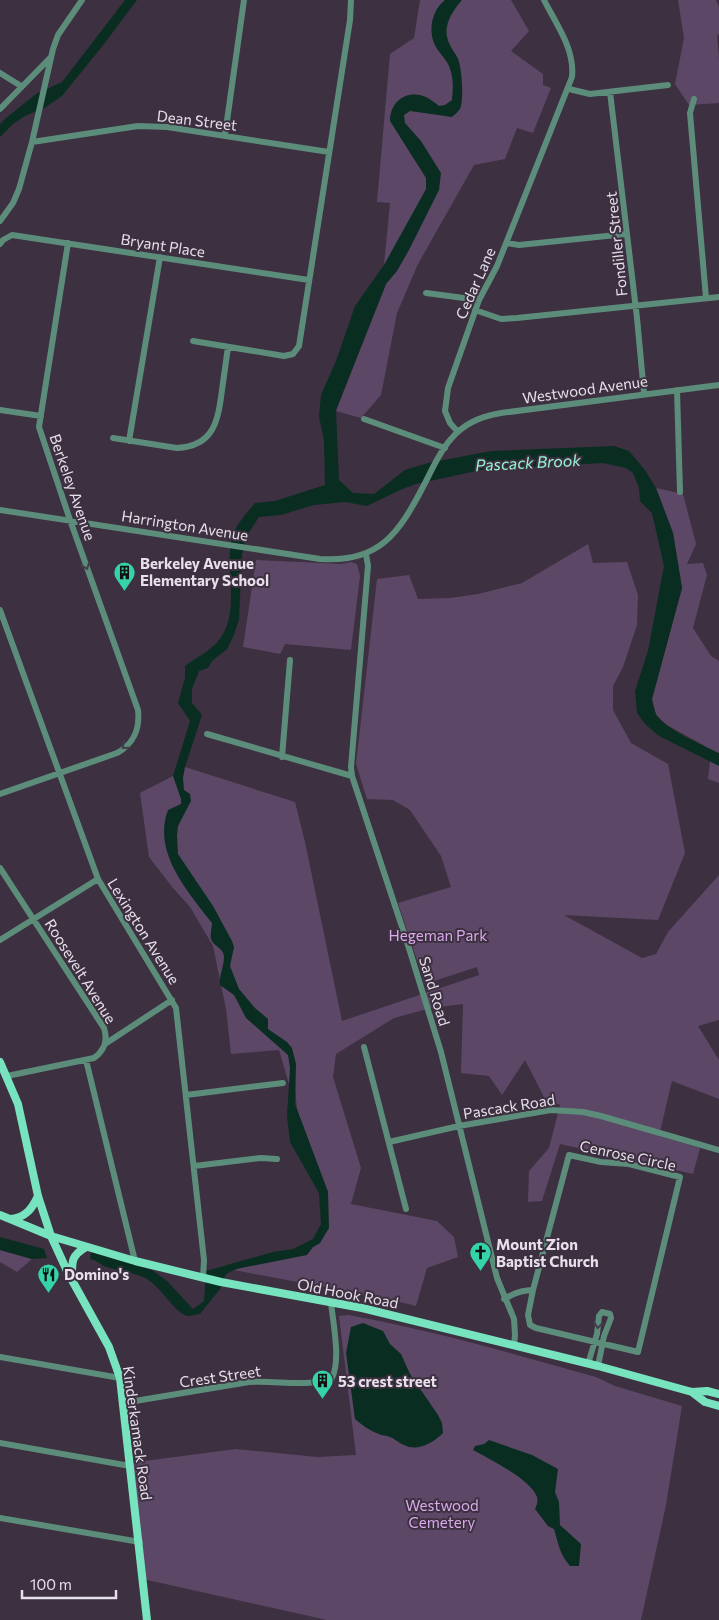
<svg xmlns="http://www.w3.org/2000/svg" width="719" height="1620" viewBox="0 0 719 1620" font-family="Commissioner,sans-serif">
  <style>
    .green { fill: #5d4766 }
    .water { fill: #0a2d22 }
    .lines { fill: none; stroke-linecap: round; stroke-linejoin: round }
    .minor { stroke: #5c8d7b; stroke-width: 6 }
    .major { stroke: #78e4bf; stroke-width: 8 }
    .oneway { stroke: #423e4a }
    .labels { text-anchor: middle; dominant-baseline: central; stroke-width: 4; stroke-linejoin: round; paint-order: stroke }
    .street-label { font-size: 15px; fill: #e7dfea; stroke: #3d3041 }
    .poi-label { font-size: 15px; font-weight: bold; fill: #e7dfea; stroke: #3d3041; text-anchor: start }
    .park-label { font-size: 15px; fill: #daaaec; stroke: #3d3041 }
    .water-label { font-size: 16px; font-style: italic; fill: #97f7d5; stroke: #3d3041 }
  </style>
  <rect width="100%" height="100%" fill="#3d3041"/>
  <path class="green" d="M420 0H511L529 31 511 51 543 74V85L551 88 533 133 517 128 505 159 474 165 418 264 397 313 381 395 361 418 336 411 386 284 384 265 390 203 377 202 390 54 414 38Z
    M678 0H716L719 7V34L717 35 719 59V103L689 105 675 84 684 38Z
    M656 488 683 494 696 544 687 564 703 563 707 575 693 628 711 656 719 661V783L708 779 710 761 705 746 667 725 656 715 652 699 682 588 673 533Z
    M588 544 593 563 627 562 638 595 637 625 623 667 613 686V710L631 743 668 764 685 853 658 920 564 915 642 958 656 954 668 932 719 875V1020L698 1026 719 1060V1099L672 1081 659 1136 700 1148 693 1174 560 1144 542 1201 528 1202 529 1171 549 1148 560 1105 545 1099 525 1060 502 1095 489 1076 461 1073 463 1004 431 1008 394 1018 336 1054 333 1077 361 1168 351 1204 437 1221 454 1237 458 1257 427 1268 416 1306 387 1299 234 1270 313 1247 320 1243 328 1192 297 1110 295 1085 291 1091 279 1050 231 1054 226 1009 213 946 190 907 173 888 149 857 140 793 173 776 185 767 295 802 305 842 342 1021 479 975 477 967 425 984 398 903 451 887 441 856 410 810 393 800 367 799 356 764 377 579 409 575 418 599 450 598 478 594 522 583Z
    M256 560 342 564 351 562 357 564 360 576 351 650 285 644 280 654 243 647Z
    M0 1250 32 1259 17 1272 0 1262Z
    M348 1315C432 1330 514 1354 596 1377L615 1386 682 1406 666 1505 641 1620H327L143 1579 130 1466 137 1462 236 1449 317 1457 356 1455 339 1316Z"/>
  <path class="water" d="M125 0H137L104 44 62 96 46 107 25 116 13 124 0 137V124L6 118 36 94 62 82Z
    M445 0H462C451 13 441 28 450 45 452 50 456 54 458 59 462 68 464 100 460 109 458 112 454 115 452 117L410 111 404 115 405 123 421 141 441 173 439 190 409 250 397 271 386 284 336 410 339 480 353 493 374 494 405 470 428 463 491 451 614 446 629 451 645 470 656 488 673 533 682 588 652 699C653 704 654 710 656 714 664 729 703 745 719 753V766L659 736 645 724 637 713 635 691 648 651 664 566 652 513 640 501 639 488 633 473 626 468 603 463 481 470 416 484 400 490 367 506 345 502 314 505 281 515 259 517 246 537 242 555 239 620 233 637 227 649 212 661 208 668 199 671 192 689V703L202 715 185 767 183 778 184 790 190 794 191 801 178 826 177 836 178 854 213 906 232 941 234 947 230 966 239 989 255 1008 268 1019V1029L287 1042 292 1048 296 1064 295 1104 328 1192 329 1228 320 1243 313 1247 307 1255 236 1269 226 1274 220 1289 200 1314C197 1314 192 1316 188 1316 175 1314 161 1286 145 1278 133 1272 119 1271 107 1267 100 1265 99 1261 90 1259L91 1252 152 1270 167 1281 193 1309 204 1301 206 1271 273 1252 293 1249 313 1239 321 1224 319 1193 290 1142 287 1116 290 1068 288 1055 246 1018 234 995 220 985C219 974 224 967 224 957 224 948 214 947 211 939 210 934 212 928 212 923 188 892 152 852 168 810L181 804V799L173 776 190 721 178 703 185 678V666C198 656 215 649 223 634 240 603 223 567 233 535 237 523 247 513 255 503L275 501 325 485 324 441 319 416 321 395 336 361 355 306 384 265 426 189V178L390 121C390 101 407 89 426 97 430 99 435 103 439 106L445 105 452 100C453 88 454 78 449 66 445 57 437 51 434 43 428 28 433 9 445 0Z
    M0 1237 44 1249 47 1258 32 1259 0 1250Z
    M363 1323 383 1331 390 1344 401 1354 410 1374 438 1415 442 1423 443 1433C433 1443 417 1452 404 1445 399 1443 395 1439 390 1437 386 1435 382 1436 379 1434 370 1431 362 1425 355 1419L346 1353 351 1327Z
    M489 1440 532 1455 558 1469 555 1492 559 1502 560 1525 581 1544 579 1566H570C559 1553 559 1545 554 1529L548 1526 535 1509C537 1505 538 1501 537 1497 531 1479 489 1459 473 1450L475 1446 484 1444Z"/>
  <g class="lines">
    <path class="minor" d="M0 73 21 86
      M569 89 590 94 668 85
      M610 92 637 318 644 393
      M694 99 690 113 706 298
      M0 109 51 57
      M225 135 244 0
      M32 142 138 126 167 127 329 152
      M0 221 13 203 19 189 32 142 53 49 58 35 82 0
      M506 243 519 245 626 234
      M0 244 3 240 12 235 309 280
      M426 293 479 300
      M475 310 501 319 517 318 719 297
      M193 341 284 356 293 354 299 346 350 20 351 0
      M677 390 680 492
      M0 410 41 416
      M364 419 445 448
      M458 432 450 423 445 411 448 388 479 300 497 266 572 77C575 49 556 24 544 0
      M113 438 177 448C214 446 218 421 222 390 224 376 226 361 228 347
      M129 441 160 257
      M0 510 320 559C380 563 399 533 424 485 432 470 439 452 451 439 463 424 483 416 501 413L719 385
      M366 554 368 566 351 767 352 776 408 945 441 1052 497 1278 514 1319 515 1335 514 1346
      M0 610 98 879 176 1008 204 1260 203 1278
      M207 734 352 776
      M282 757 290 660
      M0 794 117 753C134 744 140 728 138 710L70 520 39 427 68 243
      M0 868 104 1028C108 1040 105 1050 94 1058L7 1076
      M0 940 98 879
      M105 1044 172 1000
      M364 1047 406 1209
      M86 1060 135 1261
      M186 1095 283 1083
      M389 1142 459 1126 551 1110 583 1112 601 1116 719 1150
      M569 1155 601 1162 629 1164 680 1177 638 1352 536 1328 530 1325 528 1315 533 1290Z
      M194 1166 261 1158 277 1159
      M504 1299C514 1293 522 1290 533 1290
      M0 1357 120 1378
      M588 1364 597 1334 599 1316 602 1312 610 1314 611 1318 604 1336 598 1366
      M123 1403 249 1382C277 1380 307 1388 332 1378 341 1360 333 1323 331 1302
      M0 1443 130 1466
      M0 1518 140 1542"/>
    <path class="major" d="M0 1062 18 1104 38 1196 51 1236 68 1273 109 1347 120 1378 147 1620
      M0 1215 51 1236 135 1261 221 1282 362 1308 598 1366 692 1392 707 1391 719 1394
      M11 1219C26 1217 32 1209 38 1196
      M72 1278C72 1261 71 1256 86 1247
      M692 1392 705 1402 719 1406"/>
  </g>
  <defs><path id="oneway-chevron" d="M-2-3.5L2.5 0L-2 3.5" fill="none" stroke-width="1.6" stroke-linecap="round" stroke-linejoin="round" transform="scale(1.25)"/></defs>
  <g class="oneway">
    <use href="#oneway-chevron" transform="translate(86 566) rotate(70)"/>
    <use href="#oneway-chevron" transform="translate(125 746) rotate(139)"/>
    <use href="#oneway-chevron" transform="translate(598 1325) rotate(96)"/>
  </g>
  <defs>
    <symbol id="building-pin" viewBox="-11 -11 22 30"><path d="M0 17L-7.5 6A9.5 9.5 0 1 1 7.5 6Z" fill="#34d4a8" stroke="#3d3041"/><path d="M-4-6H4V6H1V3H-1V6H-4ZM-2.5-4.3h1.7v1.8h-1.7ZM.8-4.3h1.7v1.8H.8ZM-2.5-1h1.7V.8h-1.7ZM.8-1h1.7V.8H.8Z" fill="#111"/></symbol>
    <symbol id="church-pin" viewBox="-11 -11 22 30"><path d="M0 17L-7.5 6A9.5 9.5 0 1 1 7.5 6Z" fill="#34d4a8" stroke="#3d3041"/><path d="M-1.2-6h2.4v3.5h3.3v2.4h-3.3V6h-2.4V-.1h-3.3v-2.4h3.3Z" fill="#111"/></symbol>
    <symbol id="restaurant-pin" viewBox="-11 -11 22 30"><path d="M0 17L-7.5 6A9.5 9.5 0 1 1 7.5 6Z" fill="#34d4a8" stroke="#3d3041"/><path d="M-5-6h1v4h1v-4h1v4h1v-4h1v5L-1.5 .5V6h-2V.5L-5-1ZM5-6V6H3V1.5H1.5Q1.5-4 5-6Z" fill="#111"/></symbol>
  </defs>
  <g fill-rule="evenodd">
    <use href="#building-pin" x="112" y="560" width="25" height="34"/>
    <use href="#church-pin" x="468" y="1240" width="25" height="34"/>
    <use href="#restaurant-pin" x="36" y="1262" width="25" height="34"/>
    <use href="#building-pin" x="310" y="1368" width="25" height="34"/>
  </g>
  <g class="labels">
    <g class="street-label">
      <text transform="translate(197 120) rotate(7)">Dean Street</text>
      <text transform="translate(616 244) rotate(-96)">Fondiller Street</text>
      <text transform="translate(163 245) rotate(9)">Bryant Place</text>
      <text transform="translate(475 283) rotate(-66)">Cedar Lane</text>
      <text transform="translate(585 389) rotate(-8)">Westwood Avenue</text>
      <text transform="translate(73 487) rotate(71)">Berkeley Avenue</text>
      <text transform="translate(185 525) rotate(9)">Harrington Avenue</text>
      <text transform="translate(144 931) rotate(58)">Lexington Avenue</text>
      <text transform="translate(81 971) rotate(58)">Roosevelt Avenue</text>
      <text transform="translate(435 991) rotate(73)">Sand Road</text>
      <text transform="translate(509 1106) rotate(-9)">Pascack Road</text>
      <text transform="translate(628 1155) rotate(12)">Cenrose Circle</text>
      <text transform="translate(348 1293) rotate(11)">Old Hook Road</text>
      <text transform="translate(220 1376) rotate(-8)">Crest Street</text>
      <text transform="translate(138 1433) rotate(82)">Kinderkamack Road</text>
    </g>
    <g class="poi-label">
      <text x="140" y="563">Berkeley Avenue<tspan x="140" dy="17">Elementary School</tspan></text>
      <text x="496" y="1244">Mount Zion<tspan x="496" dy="17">Baptist Church</tspan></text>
      <text x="64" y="1274">Domino's</text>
      <text x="338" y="1381">53 crest street</text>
    </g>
    <g class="park-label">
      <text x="438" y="935">Hegeman Park</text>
      <text x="442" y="1505">Westwood<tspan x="442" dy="17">Cemetery</tspan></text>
    </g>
    <g class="water-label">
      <text transform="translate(528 462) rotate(-3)">Pascack Brook</text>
    </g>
  </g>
  <path d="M22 1590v8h94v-8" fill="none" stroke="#e7dfea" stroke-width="2.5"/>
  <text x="30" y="1590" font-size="15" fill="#e7dfea" stroke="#3d3041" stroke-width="4" paint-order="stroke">100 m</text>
</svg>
